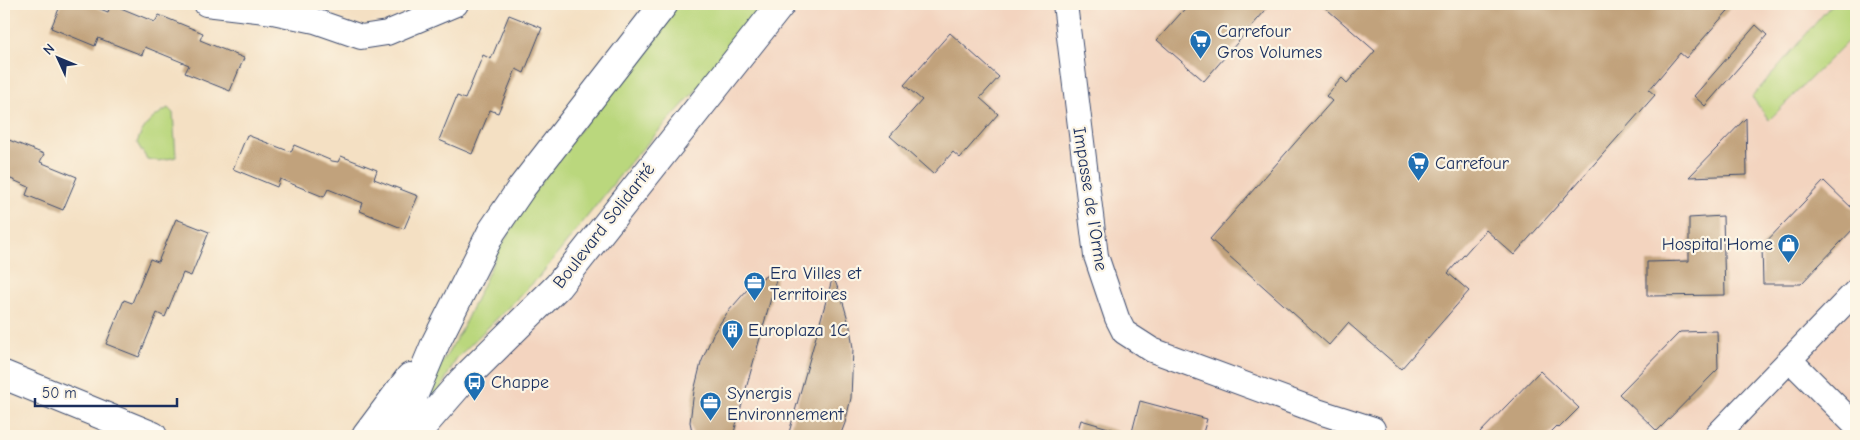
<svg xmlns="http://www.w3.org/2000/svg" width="1860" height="440" viewBox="0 0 1860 440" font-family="'Comic Neue',sans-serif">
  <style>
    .built { fill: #f3d4bf }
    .green { fill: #bad77d; stroke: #6a836e }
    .building { fill: #c1a27c }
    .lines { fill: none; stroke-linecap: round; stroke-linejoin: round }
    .minor-casing { stroke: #3c4a6d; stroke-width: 26 }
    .major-casing { stroke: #3c4a6d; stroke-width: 30 }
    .minor { stroke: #fff; stroke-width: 24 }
    .major { stroke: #fff; stroke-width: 28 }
    .labels { text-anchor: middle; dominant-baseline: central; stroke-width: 4.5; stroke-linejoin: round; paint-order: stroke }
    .poi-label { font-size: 18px; fill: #1b2f5e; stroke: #fcf5e5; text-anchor: start }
    .street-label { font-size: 18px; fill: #1b2f5e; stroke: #fcf5e5 }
  </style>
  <rect width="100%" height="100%" fill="#fcf5e5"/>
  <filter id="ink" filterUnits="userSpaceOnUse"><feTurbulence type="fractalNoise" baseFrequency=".02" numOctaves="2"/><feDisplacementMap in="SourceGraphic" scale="10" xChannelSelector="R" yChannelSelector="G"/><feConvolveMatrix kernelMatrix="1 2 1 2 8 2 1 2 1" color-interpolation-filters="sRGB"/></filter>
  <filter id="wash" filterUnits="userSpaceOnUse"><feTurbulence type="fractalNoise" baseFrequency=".0096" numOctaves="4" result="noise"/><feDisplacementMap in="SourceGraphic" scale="20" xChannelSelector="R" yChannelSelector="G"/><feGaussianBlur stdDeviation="1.12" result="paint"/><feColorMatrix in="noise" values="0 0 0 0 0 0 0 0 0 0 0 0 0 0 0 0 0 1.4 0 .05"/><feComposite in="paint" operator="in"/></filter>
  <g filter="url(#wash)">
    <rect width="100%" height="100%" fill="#f4e0c3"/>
    <path class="built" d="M345 4H388L384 13Z
      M781 4H1856V436H420Z"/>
    <path class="green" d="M678 4H768L702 84 633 159 540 276 456 359 441 388 408 420 461 331 501 246 532 195 572 140Z
      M1832 4H1856V33L1769 120 1752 97Z
      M168 108 173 113 176 157 158 161 147 159 137 143C142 126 153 117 168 108Z"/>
    <g id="blocks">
      <path class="building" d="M61 4H87L108 12 111 4 155 22 159 15 203 33 200 40 244 58 230 91 185 73 189 65 145 47 142 55 98 38 95 46 51 28Z
        M1189 4H1271L1204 81 1157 40Z
        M1321 4H1734L1686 58 1680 53 1649 90 1655 95 1514 255 1486 230 1448 273 1469 291 1401 369 1348 323 1329 345 1210 239 1332 101 1326 96 1342 78 1347 83 1375 51Z
        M509 15 542 28 524 73 516 69 498 113 490 110 472 154 439 140 457 96 465 99 483 55 491 59Z
        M1756 25 1767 35 1705 106 1694 96Z
        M950 33 999 77 980 98 998 114 960 158 953 152 933 174 890 136 922 100 904 85Z
        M1746 118 1747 175 1689 177Z
        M247 135 291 152 294 145 332 161 338 162 341 156 377 170 374 179 418 196 404 229 360 211 363 203 328 189 324 197 280 179 277 187 233 169Z
        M4 138 44 154 40 162 77 177 63 210 26 195 29 187 4 176Z
        M1824 181 1856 212V226L1801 284H1763L1762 246Z
        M1723 216 1725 295 1647 296V262L1689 261V218Z
        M176 219 209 232 191 276 183 273 165 317 157 313 139 357 106 344 124 300 132 303 150 259 158 262Z
        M779 269 733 436H693L690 422 694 391 701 363 713 334 727 313 753 283Z
        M833 276 842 299 850 327 853 349 851 398 845 423 840 436H788Z
        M1717 331 1718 369 1657 431 1619 394 1680 332Z
        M1540 371 1579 408 1559 428 1557 426 1547 436H1477Z
        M1140 401 1207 419 1202 436H1131Z
        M1081 420 1122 432V436H1076Z"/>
    </g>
  </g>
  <g filter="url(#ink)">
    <use href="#blocks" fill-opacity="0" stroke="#3c4a6d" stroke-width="1"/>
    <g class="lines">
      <defs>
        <path id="minor" d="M206 4 273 12 315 21 361 37 387 33 456 4
          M1065 4 1096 256 1117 318 1124 332 1152 350 1320 412 1373 429
          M1790 360 1856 426
          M1716 436 1856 291"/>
        <path id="major" d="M4 375 153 436
          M366 436 410 377
          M391 436 404 418 436 342 492 231 522 187 664 4
          M414 436 462 381 558 286 781 4"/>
      </defs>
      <use href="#minor" class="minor-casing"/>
      <use href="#major" class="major-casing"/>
      <use href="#minor" class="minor"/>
      <use href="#major" class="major"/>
    </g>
  </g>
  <defs>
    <symbol id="supermarket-pin" viewBox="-11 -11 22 30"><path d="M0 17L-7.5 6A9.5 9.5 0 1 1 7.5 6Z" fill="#1f6fb2" stroke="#fcf5e5"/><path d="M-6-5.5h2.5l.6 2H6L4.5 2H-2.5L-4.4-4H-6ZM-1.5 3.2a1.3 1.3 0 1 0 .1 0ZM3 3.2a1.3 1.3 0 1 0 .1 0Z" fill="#fff"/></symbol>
    <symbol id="shop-pin" viewBox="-11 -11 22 30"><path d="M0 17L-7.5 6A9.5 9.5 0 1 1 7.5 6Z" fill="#1f6fb2" stroke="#fcf5e5"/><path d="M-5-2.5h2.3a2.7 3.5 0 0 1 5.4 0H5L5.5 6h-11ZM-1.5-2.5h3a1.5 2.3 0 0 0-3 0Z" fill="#fff"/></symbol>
    <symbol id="office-pin" viewBox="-11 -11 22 30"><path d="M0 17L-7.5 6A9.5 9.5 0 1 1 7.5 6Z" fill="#1f6fb2" stroke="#fcf5e5"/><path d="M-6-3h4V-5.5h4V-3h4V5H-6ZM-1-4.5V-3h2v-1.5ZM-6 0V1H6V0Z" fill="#fff"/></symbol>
    <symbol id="building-pin" viewBox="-11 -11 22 30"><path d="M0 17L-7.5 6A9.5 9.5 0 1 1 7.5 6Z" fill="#1f6fb2" stroke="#fcf5e5"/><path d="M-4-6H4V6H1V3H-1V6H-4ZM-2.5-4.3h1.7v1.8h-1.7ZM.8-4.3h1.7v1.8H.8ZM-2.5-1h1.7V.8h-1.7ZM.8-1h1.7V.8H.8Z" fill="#fff"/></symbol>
    <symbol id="bus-pin" viewBox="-11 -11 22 30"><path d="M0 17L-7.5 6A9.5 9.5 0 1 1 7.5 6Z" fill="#1f6fb2" stroke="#fcf5e5"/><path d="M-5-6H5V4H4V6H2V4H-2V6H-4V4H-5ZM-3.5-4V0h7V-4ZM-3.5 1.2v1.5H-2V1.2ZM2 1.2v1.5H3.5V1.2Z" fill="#fff"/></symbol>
  </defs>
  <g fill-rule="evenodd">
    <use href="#supermarket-pin" x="1188" y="28" width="25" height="34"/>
    <use href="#supermarket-pin" x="1406" y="150" width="25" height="34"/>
    <use href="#shop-pin" x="1776" y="232" width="25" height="34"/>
    <use href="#office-pin" x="742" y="270" width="25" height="34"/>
    <use href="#building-pin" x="720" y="318" width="25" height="34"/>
    <use href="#bus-pin" x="462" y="370" width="25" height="34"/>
    <use href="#office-pin" x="698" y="390" width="25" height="34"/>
  </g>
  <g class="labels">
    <g class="poi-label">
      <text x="1217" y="31">Carrefour<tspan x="1217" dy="21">Gros Volumes</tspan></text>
      <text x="1435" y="163">Carrefour</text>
      <text x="1773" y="244" text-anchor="end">Hospital'Home</text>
      <text x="770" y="273">Era Villes et<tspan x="770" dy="21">Territoires</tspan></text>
      <text x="748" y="330">Europlaza 1C</text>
      <text x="491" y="382">Chappe</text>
      <text x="727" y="393">Synergis<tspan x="727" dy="21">Environnement</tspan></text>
    </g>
    <g class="street-label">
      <text transform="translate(1090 199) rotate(81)">Impasse de l'Orme</text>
      <text transform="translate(604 226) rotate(-52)">Boulevard Solidarité</text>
    </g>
  </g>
  <rect width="1860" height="440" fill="none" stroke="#fcf5e5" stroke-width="20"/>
  <g transform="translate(58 58) rotate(314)" stroke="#fcf5e5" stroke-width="4" paint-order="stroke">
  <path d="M0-4L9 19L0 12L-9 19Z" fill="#1b2f5e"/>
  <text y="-8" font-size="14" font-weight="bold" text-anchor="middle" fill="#1b2f5e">N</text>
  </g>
  <path d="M35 398v8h142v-8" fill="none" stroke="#1b2f5e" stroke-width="2.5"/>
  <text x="42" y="398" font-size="15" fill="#1b2f5e" stroke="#fcf5e5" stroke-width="4" paint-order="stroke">50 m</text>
</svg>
